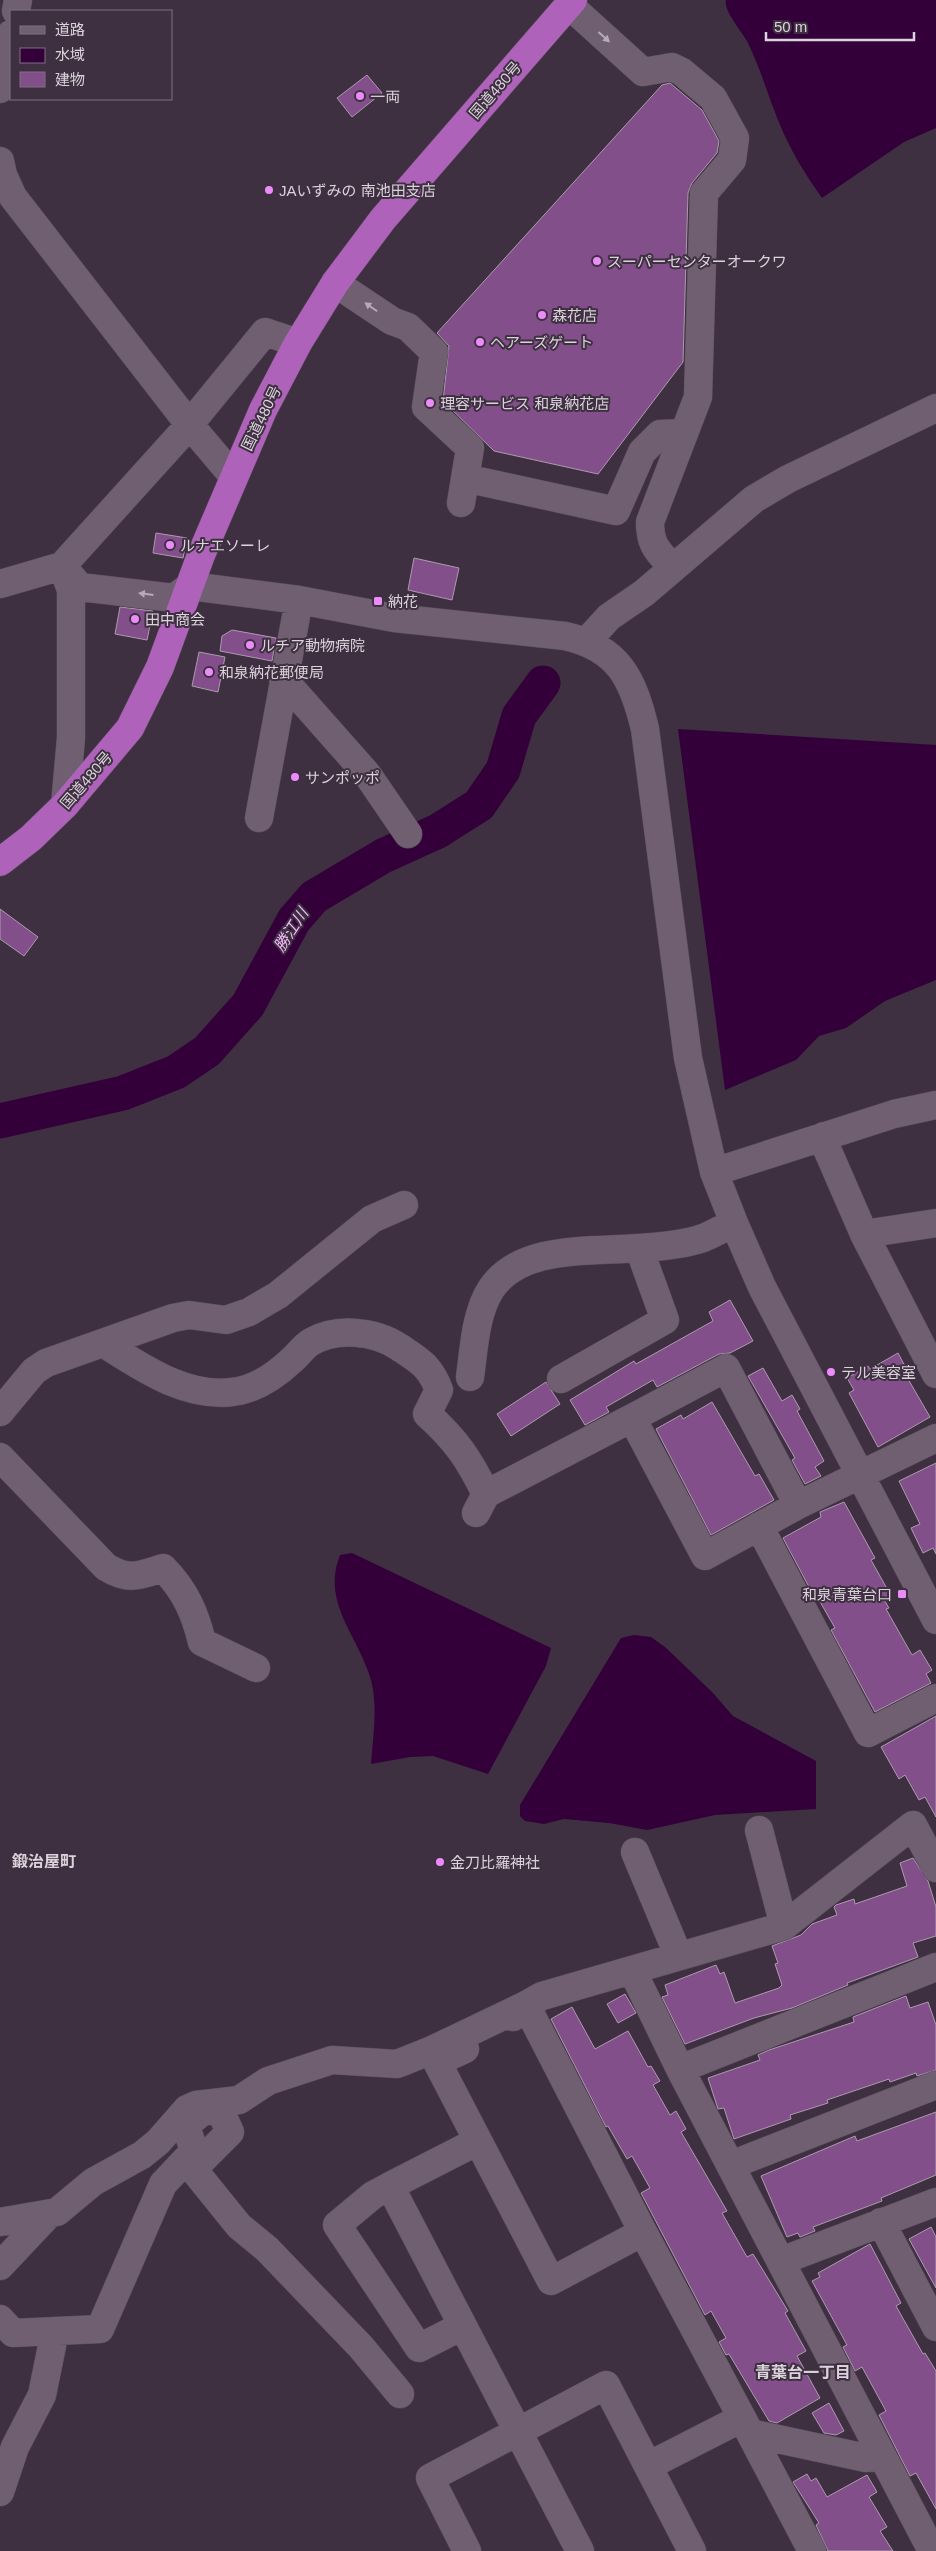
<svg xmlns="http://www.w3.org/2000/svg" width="936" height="2551" viewBox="0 0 936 2551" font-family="Helvetica,'Noto Sans JP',sans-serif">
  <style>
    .water { fill: #33003a }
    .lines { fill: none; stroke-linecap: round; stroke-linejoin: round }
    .river { stroke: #33003a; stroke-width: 35 }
    .building { fill: #824f8a; stroke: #ac9bae }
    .minor-casing { stroke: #574c59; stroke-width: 29 }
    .highway-casing { stroke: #574c59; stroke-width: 29 }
    .minor { stroke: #6f5f71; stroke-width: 28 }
    .highway { stroke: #ae62ba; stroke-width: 28 }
    .oneway { fill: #b5aab7 }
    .poi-dot { fill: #ec8cfa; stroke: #3e3040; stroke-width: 2 }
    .labels { text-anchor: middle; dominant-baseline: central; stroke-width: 4; stroke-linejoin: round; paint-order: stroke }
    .street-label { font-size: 15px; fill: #dbd2dc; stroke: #3e3040 }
    .poi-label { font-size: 15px; fill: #dbd2dc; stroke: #3e3040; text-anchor: start }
    .water-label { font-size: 16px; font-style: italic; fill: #f5bafe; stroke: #3e3040 }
    .neighbourhood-label { font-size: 16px; font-weight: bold; fill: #dbd2dc; stroke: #3e3040 }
  </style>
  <rect width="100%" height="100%" fill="#3e3040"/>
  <path class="water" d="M726 0H936V128L904 142 822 198C807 177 794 156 783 132 770 103 762 72 748 43 742 31 723 11 726 0Z
    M678 729 936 745V980L885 1001 846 1028 819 1036 796 1060 725 1090Z
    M352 1553 551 1648 546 1666 488 1774 433 1756 410 1757 371 1764C373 1736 378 1707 371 1680 358 1635 321 1603 340 1555Z
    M634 1635 651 1637 665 1647 712 1692 733 1716 816 1761V1809L715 1815 647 1830 609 1823 564 1819 544 1824 525 1821 520 1816V1805L621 1638Z"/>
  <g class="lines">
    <path class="river" d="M0 1121 123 1093 176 1072 207 1051 248 1005 294 920 314 897 383 856 438 831 479 805 503 770 519 716 543 683"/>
  </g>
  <path class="building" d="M367 75 382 93 352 117 337 98Z
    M670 83 702 110 719 141 717 153 692 183 688 193 683 362 598 474 494 451 443 401 449 346 437 333 662 85Z
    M156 533 187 538 183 558 153 553Z
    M414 558 459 568 452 600 408 590Z
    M120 607 153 611 147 640 115 634Z
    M232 630 276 638 272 661 220 651 222 636Z
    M199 652 225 657 218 692 192 686Z
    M0 909 38 937 24 956 0 939Z
    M730 1300 753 1341 730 1353 719 1354 657 1387 653 1380 606 1407 609 1412 585 1425 570 1400 634 1361 636 1364 713 1321 709 1312Z
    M898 1353 907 1370 904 1372 930 1417 878 1447 849 1393 854 1390 847 1378 868 1366 870 1369Z
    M763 1368 782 1401 792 1395 800 1409 797 1411 824 1461 815 1467 821 1476 805 1484 792 1460 795 1458 748 1376Z
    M546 1382 560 1404 511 1436 497 1414Z
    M712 1402 755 1476 759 1474 774 1500 711 1535 656 1429 681 1415 683 1419Z
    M936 1463V1554L933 1548 923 1553 911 1528 920 1524 899 1481Z
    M844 1502 875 1558 871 1560 890 1594 883 1598 889 1608 886 1609 912 1655 920 1650 932 1670 926 1674 931 1683 875 1712 831 1630 835 1628 819 1600 817 1602 783 1538 821 1517 820 1512Z
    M936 1716V1817L925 1797 919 1800 905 1775 899 1779 881 1747Z
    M913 1858 928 1881 936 1907V1936L913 1943 918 1957 847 1983 848 1985 792 2008 754 2018 685 2044 662 1997 668 1995 665 1985 716 1965 720 1974 724 1972 735 2003 779 1988 782 1985 775 1964 778 1963 772 1946 801 1935 812 1924 837 1915 834 1907 836 1905 854 1899 855 1904 907 1886 900 1863Z
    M625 1994 636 2013 618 2023 607 2004Z
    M906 1996 910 2008 928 2002 936 2025V2070L917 2076 916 2073 890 2082 889 2079 827 2100 828 2103 790 2115 791 2119 734 2139 724 2108 718 2109 708 2078 760 2060 758 2055 769 2050 854 2022 853 2017Z
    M572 2007 595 2049 628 2031 648 2067 651 2066 660 2081 653 2085 670 2115 676 2111 686 2129 681 2132 727 2211 722 2213 747 2257 753 2254 788 2311 785 2313 806 2351 797 2356 820 2398 777 2423 769 2421 729 2354 726 2355 719 2342 726 2338 711 2311 705 2315 641 2193 650 2188 632 2156 627 2159 608 2126 606 2127 551 2019Z
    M936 2112V2175L881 2198 882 2201 813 2227 815 2231 800 2237 798 2233 787 2237 761 2176 855 2136 857 2141Z
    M931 2227 936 2237V2288L909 2239Z
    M870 2244 901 2303 896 2306 923 2354 925 2353 936 2371V2509L916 2473 910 2476 879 2415 886 2411 862 2367 855 2371 843 2347 847 2345 812 2281 820 2277 818 2273Z
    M829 2403 844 2431 836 2435 824 2433 812 2413Z
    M807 2474 811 2481 816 2478 827 2497 867 2475 877 2492 869 2497 887 2527 880 2531 893 2551H828L816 2525 819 2523 793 2482Z"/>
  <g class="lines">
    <defs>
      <path id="minor" d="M569 5 643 72 672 67 682 72 713 98 735 138 732 160 704 193 698 397 650 522C650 546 658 551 673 568
        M16 11 18 0
        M0 89 11 34
        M0 161 3 175 13 197 189 424 233 476
        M335 283 392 321 408 327 434 352 426 407 470 448 461 503
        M465 478 616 511 642 452 660 434 684 433
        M62 566 80 587 174 598 190 586 299 600 394 618 565 636C619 648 633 679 645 729L688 1058 714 1172 734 1223 762 1287 936 1620
        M63 568 71 590V738L65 805
        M0 584 62 566 184 431 265 332 298 343
        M587 641 609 617 644 593 754 499 788 479 936 408
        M283 679 367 774 408 834
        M259 818 299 600
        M824 1136 827 1149 864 1234 936 1374
        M714 1172 894 1114 936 1105
        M864 1234 936 1223
        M103 1343C141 1367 185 1398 232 1392 254 1390 276 1375 292 1360 298 1355 304 1346 311 1342 337 1327 375 1331 399 1347 420 1361 430 1366 439 1390L427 1414C456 1440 469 1459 486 1494
        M470 1377C474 1349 475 1314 491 1289 521 1244 593 1252 639 1248 657 1247 686 1244 703 1238 713 1234 723 1228 734 1223
        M561 1379 665 1320 639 1248
        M0 1412 34 1371 46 1363 173 1318 189 1315 226 1320 249 1312 278 1295 372 1219 404 1205
        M0 1457 106 1567C129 1581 138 1576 163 1568 185 1590 195 1613 202 1642L256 1668
        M798 1505 726 1368 632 1418 705 1556 798 1505 936 1438
        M476 1513 486 1494 632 1418
        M759 1526 868 1733 936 1698
        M759 1830 784 1926
        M635 1852 678 1955
        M632 1970 680 2069
        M513 2017 526 2005 542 1996 784 1926 913 1825 936 1868
        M465 2049 437 2062 551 2281 643 2232
        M196 2117 202 2111 220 2110 230 2132 193 2169 239 2226 267 2249 361 2347 400 2394
        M478 2141 390 2186 580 2551
        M731 2165 936 2085
        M390 2186 373 2195 337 2225 419 2348 462 2326
        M0 2222 57 2212 93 2182 142 2155 158 2142 187 2109 196 2105 239 2100 268 2081 332 2060 397 2064 432 2050 526 2005 643 2232 750 2433 866 2458 882 2457
        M881 2222 936 2327
        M781 2261 936 2202
        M0 2266 49 2214
        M0 2319 13 2333 100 2329 163 2184 194 2151 186 2126
        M750 2433 812 2551
        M648 2466 742 2418
        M0 2492 15 2447 42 2395 55 2331
        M467 2551 430 2478 606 2385 692 2551
        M932 2551 680 2069 936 1967"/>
      <path id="highway" d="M0 862 31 838 65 805 130 728 160 667 201 555 263 410 298 343 335 283 383 219 573 0"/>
    </defs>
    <use href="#minor" class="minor-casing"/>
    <use href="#highway" class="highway-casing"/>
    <use href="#minor" class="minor"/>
    <use href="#highway" class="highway"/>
  </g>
  <defs><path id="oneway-solid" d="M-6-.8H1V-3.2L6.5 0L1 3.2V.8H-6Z" transform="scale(1.25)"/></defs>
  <g class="oneway">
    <use href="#oneway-solid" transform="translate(604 37) rotate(42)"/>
    <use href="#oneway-solid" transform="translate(371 307) rotate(-145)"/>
    <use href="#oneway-solid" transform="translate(146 594) rotate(-173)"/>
  </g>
  <g class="poi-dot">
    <circle cx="360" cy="96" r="5"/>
    <circle cx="269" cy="190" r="5"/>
    <circle cx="597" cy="261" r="5"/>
    <circle cx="542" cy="315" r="5"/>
    <circle cx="480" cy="342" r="5"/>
    <circle cx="430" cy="403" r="5"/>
    <circle cx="170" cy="545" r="5"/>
    <rect x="373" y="596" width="10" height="10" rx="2.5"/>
    <circle cx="135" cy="619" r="5"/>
    <circle cx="250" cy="645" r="5"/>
    <circle cx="209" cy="672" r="5"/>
    <circle cx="295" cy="777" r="5"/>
    <circle cx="831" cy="1372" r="5"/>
    <rect x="897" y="1589" width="10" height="10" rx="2.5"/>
    <circle cx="440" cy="1862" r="5"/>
  </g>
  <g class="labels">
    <g class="street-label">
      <text transform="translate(495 90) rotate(-49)">国道480号</text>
      <text transform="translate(261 418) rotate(-64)">国道480号</text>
      <text transform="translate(86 780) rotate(-49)">国道480号</text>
    </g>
    <g class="poi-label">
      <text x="370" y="96">一両</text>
      <text x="279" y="190">JAいずみの 南池田支店</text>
      <text x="607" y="261">スーパーセンターオークワ</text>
      <text x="552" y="315">森花店</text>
      <text x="490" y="342">ヘアーズゲート</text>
      <text x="440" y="403">理容サービス 和泉納花店</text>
      <text x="180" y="545">ルナエソーレ</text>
      <text x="388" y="601">納花</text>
      <text x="145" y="619">田中商会</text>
      <text x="260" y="645">ルチア動物病院</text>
      <text x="219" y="672">和泉納花郵便局</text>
      <text x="305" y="777">サンポッポ</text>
      <text x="841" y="1372">テル美容室</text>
      <text x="892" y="1594" text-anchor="end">和泉青葉台口</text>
      <text x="450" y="1862">金刀比羅神社</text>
    </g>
    <g class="water-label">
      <text transform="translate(291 930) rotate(-57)">勝江川</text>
    </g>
    <g class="neighbourhood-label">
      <text x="44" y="1861">鍛治屋町</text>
      <text x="803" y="2372">青葉台一丁目</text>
    </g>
  </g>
  <rect x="10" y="10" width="162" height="90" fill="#3e3040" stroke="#7d717e"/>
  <rect x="20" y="26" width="25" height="8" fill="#6f5f71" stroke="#7d717e"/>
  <text x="55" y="35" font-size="15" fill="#dbd2dc">道路</text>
  <rect x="20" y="48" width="25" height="15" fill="#33003a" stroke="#7d717e"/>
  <text x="55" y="60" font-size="15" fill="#dbd2dc">水域</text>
  <rect x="20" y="72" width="25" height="15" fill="#824f8a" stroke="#7d717e"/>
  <text x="55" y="85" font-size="15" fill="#dbd2dc">建物</text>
  <path d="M766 32v8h148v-8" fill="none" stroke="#dbd2dc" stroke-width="2.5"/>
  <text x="774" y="32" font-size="15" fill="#dbd2dc" stroke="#3e3040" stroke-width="4" paint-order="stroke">50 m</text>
</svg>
